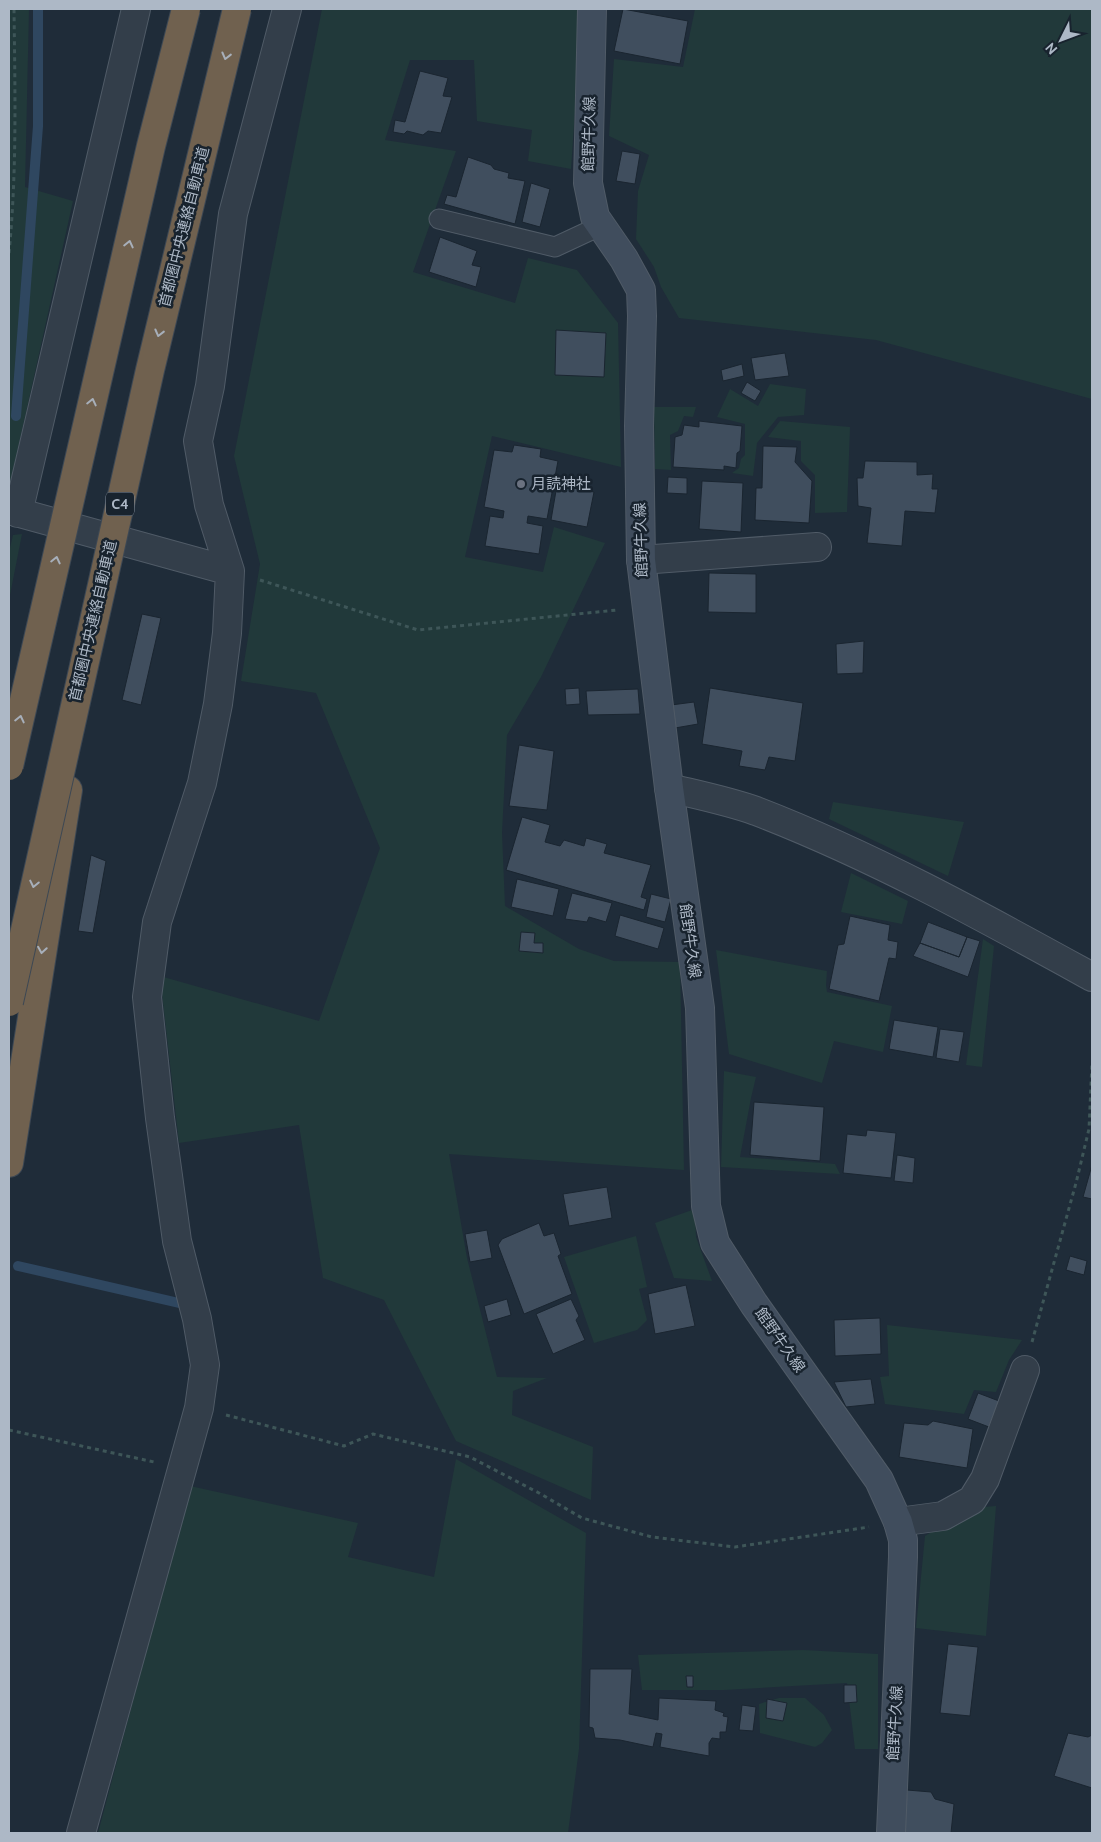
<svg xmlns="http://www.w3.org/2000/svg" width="1101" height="1842" viewBox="0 0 1101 1842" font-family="Cabin,'Noto Sans JP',sans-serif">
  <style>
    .green { fill: #21393a }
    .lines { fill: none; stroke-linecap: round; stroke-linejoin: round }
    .stream { stroke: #2f4760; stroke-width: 10 }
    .building { fill: #404e5e; stroke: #1a2530 }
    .service-casing { stroke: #505b67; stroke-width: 21 }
    .minor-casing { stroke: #505b67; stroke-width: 30 }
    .tertiary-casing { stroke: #505b67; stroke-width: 30 }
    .secondary-casing { stroke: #505b67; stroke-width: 30 }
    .motorway-casing { stroke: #3d4854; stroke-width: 30 }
    .path { stroke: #3e5658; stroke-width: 3; stroke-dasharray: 4 4; stroke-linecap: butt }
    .service { stroke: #333e4a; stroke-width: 19 }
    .minor { stroke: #333e4a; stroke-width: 28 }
    .tertiary { stroke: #333e4a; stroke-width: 28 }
    .secondary { stroke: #404d5d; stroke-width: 28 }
    .motorway { stroke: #70614f; stroke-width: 28 }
    .motorway-bridge-casing { stroke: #3d4854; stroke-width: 30; stroke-linecap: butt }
    .motorway-bridge { stroke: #70614f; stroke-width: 28 }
    .oneway { stroke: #a7afba }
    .worship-dot { fill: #6b7280; stroke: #18232e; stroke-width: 2 }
    .labels { text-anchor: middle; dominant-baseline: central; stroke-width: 5; stroke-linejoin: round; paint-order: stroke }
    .shield { fill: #18232e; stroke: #808b98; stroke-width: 1 }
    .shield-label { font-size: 14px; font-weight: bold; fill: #adb8c6 }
    .street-label { font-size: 15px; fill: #adb8c6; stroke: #18232e }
    .poi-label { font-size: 15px; fill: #adb8c6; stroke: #18232e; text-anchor: start }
  </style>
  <rect width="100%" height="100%" fill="#1f2c39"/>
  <path class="green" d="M9 9H29L25 187 73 201 9 489Z
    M322 9H582L571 169 528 161 532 130 477 121 474 60H410L385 140 456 151 413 272 515 303 528 258 577 270 618 323 621 467 492 436 465 557 543 572 554 527 605 543 541 677 507 735 502 833 505 906 579 949 614 961 680 962 684 1170 449 1154 467 1258 497 1377 547 1378 513 1391 512 1415 593 1447 591 1500 456 1441 384 1300 323 1278 299 1125 179 1143 160 976 319 1021 380 848 316 693 241 681 260 564 234 456Z
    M695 9H1092V399L876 340 679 318 661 287 654 267 636 239 638 191 649 155 609 136 614 59 683 67Z
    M770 384 806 389 804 415 778 417 757 443 753 476 732 473 739 468 741 459 745 455V424L717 417 730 389 758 406Z
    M654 407H696L693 417 684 416 678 431 670 435 671 470 655 469Z
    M780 421 850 427 847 512 815 513V475L801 461V441L768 437Z
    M22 534 9 600V552L13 535Z
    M833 802 964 822 948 876 829 819Z
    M851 873 908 901 902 924 841 912Z
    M983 939 994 946 982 1067 966 1065Z
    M716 950 827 971 826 985 827 992 892 1006 883 1052 834 1041 822 1083 729 1054Z
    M724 1071 756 1077 751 1098 740 1157 835 1164 840 1174 721 1167Z
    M695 1209 696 1237 712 1281 674 1278 655 1223Z
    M636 1236 647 1287 639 1289 647 1320 637 1330 594 1343 564 1257Z
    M887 1325 1022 1340 1009 1360 996 1392 974 1390 964 1414 885 1404 880 1377 889 1376Z
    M456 1459 586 1533 579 1749 568 1833H98L190 1486 358 1523 348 1557 434 1577Z
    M996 1506 986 1636 916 1628 925 1536 970 1508Z
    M803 1650 878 1654V1749H855L847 1683 724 1690H642L638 1655Z
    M779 1698H805L824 1715 832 1730 822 1743 815 1747 760 1733 759 1704Z"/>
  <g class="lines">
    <path class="stream" d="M16 416 38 126V9
      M18 1266 179 1303"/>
  </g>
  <path class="building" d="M623 9 688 21 680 64 614 51Z
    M420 71 448 78 443 96 452 97 441 133 428 131 423 135 407 131 404 134 393 132 395 120 405 122Z
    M622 151 640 154 635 184 616 181Z
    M468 157 491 165 494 169 509 173 508 178 525 181 515 224 444 204 447 195 456 197Z
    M531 183 550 189 540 227 522 222Z
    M440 237 477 251 472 265 481 267 476 287 429 272Z
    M556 330 606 333 604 377 555 375Z
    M785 353 789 376 755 380 751 358Z
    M742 364 744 376 723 381 721 370Z
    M747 382 761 391 755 401 741 393Z
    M699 421 742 426 740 451 737 453 736 468 724 466V470L673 467 675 437 682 435 684 425 699 427Z
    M514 445 541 449 540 457 558 461 547 519 528 516 527 523 543 526 539 554 485 546 490 516 503 518 504 511 484 507 494 450 512 452Z
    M763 446 797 447 795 462 812 481 809 523 755 520 756 488H762Z
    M865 461 917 462V475L933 474 932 489H938L935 513 905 511 902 546 867 543 871 508 858 506 857 478H863Z
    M668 477 687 478V494L667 493Z
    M702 481 743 483 741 532 699 529Z
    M557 485 594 492 587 527 551 520Z
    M709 573 756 574V613L708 612Z
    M142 614 161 618 141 705 122 700Z
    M864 641 863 673 837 674 836 644Z
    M579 688 580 704 566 705 565 689Z
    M710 688 803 703 795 761 769 757 765 770 739 766 742 751 702 744Z
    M638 689 640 714 588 715 586 691Z
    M694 702 698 724 675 728 671 705Z
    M519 745 554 751 547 810 509 806Z
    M522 817 550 825 545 842 560 846 564 840 584 846 586 838 607 844 604 853 651 865 641 897 647 899 644 910 506 870Z
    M91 855 106 861 93 933 78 931Z
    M517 879 559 889 553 916 511 907Z
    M572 893 612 903 606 922 589 917 587 922 565 919Z
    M651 894 671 899 665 922 646 917Z
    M620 915 664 928 658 949 615 936Z
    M850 916 890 925 888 940 898 942 896 959 889 958 879 1001 829 989 838 945 844 944Z
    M928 922 967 937 959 957 920 943Z
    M521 932 535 933 534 943H543V953L519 951Z
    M967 937 980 941 968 977 913 956 920 943 959 957Z
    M894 1020 938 1027 933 1057 889 1049Z
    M940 1029 964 1032 959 1062 936 1058Z
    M754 1102 824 1107 820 1161 750 1155Z
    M867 1130 896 1133 891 1178 843 1173 847 1134 866 1136Z
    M897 1155 915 1158 913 1183 894 1181Z
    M1092 1165V1199L1083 1197Z
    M607 1187 612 1218 569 1226 563 1194Z
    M539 1223 544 1236 554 1233 561 1254 558 1256 572 1294 524 1314 498 1245 502 1239Z
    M487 1230 492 1258 470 1262 465 1234Z
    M1070 1256 1087 1261 1084 1275 1066 1270Z
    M686 1285 695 1326 655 1334 648 1294Z
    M507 1299 511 1315 488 1322 484 1306Z
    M571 1299 579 1316 576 1320 585 1340 553 1354 536 1314Z
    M880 1318 881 1354 835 1356 834 1320Z
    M871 1379 875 1404 846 1407 834 1382Z
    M978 1393 999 1401 989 1427 968 1419Z
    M933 1421 973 1429 967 1468 899 1457 904 1423 928 1425Z
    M948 1644 978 1647 970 1716 940 1713Z
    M590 1669H632L629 1714 658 1720 659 1698 716 1701 715 1710 724 1713 723 1716 728 1717 726 1732H720V1739L712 1738 709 1743V1756L660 1747 662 1734 656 1733 653 1747 620 1740 595 1738 593 1728 589 1727Z
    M686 1676H693V1687H687Z
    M844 1685H856L857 1702 844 1703Z
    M767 1699 787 1703 783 1721 766 1718Z
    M742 1705 756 1707 753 1731 739 1730Z
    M1068 1733 1088 1737 1092 1735V1788L1054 1776Z
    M907 1790 931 1792 935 1799 954 1804 951 1833H904Z"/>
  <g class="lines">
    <defs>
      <path id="service" d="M439 219 555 247 600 226"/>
      <path id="minor" d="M9 510 230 571
        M18 513 136 9
        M641 560 817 547
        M898 1522 943 1516 972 1500 985 1479 1025 1370
        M81 1833 199 1408 205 1365 197 1319 177 1241 160 1118 147 997 157 922 202 783 218 704 227 633 230 571 209 505 198 441 210 386 233 214 287 9"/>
      <path id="tertiary" d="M669 788C698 795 728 801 756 811 873 856 983 917 1092 977"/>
      <path id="secondary" d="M592 9 588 183 595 217 624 259 641 290 642 316 639 426 641 560 669 788 700 1008 706 1206 715 1243 754 1304 879 1480 898 1522 903 1540V1557L891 1833"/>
      <path id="motorway" d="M9 1163 68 790"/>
    </defs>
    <use href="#service" class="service-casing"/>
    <use href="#minor" class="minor-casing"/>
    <use href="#tertiary" class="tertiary-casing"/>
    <use href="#secondary" class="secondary-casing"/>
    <use href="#motorway" class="motorway-casing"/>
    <path class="path" d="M9 253C17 172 15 90 14 9
      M260 580 418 630 617 610
      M1032 1342 1076 1183 1089 1129 1092 1063
      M226 1415 344 1446 373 1434 470 1457 539 1493 582 1518 652 1537 735 1547 869 1527
      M9 1430 154 1462"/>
    <use href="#service" class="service"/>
    <use href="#minor" class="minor"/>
    <use href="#tertiary" class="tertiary"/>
    <use href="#secondary" class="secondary"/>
    <use href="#motorway" class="motorway"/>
    <defs>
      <path id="motorway-bridge" d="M9 766 151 146 186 9
        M9 1002 150 370 237 9"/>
    </defs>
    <use href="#motorway-bridge" class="motorway-bridge-casing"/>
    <use href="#motorway-bridge" class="motorway-bridge"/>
  </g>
  <defs><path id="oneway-chevron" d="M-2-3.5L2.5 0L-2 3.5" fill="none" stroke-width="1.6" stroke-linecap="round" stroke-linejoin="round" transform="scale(1.25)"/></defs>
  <g class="oneway">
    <use href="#oneway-chevron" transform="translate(226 56) rotate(104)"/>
    <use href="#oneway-chevron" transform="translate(129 244) rotate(-77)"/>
    <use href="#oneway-chevron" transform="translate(159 333) rotate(104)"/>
    <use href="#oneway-chevron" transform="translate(92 402) rotate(-77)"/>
    <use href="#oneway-chevron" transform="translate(56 560) rotate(-77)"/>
    <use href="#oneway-chevron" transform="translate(20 719) rotate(-77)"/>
    <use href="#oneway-chevron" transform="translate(34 884) rotate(102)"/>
    <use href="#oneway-chevron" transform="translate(42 950) rotate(99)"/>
  </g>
  <circle class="worship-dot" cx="521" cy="484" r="5"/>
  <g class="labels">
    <rect class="shield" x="106" y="492.5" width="28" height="23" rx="4"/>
    <g class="shield-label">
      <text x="120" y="504">C4</text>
    </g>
    <g class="street-label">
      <text transform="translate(589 134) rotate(-89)">館野牛久線</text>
      <text transform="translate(184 227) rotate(-76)">首都圏中央連絡自動車道</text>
      <text transform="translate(641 540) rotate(-92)">館野牛久線</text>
      <text transform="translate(93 621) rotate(-77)">首都圏中央連絡自動車道</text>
      <text transform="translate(690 941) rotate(82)">館野牛久線</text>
      <text transform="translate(780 1340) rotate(55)">館野牛久線</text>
      <text transform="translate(895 1723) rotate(-87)">館野牛久線</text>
    </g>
    <g class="poi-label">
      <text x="531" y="484">月読神社</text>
    </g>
  </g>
  <rect width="1101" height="1842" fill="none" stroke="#adb8c6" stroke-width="20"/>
  <g transform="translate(1061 40) rotate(228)" stroke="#18232e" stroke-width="4" paint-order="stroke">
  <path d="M0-4L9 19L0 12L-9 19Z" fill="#adb8c6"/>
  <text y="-8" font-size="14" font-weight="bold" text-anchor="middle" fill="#adb8c6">N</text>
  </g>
</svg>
